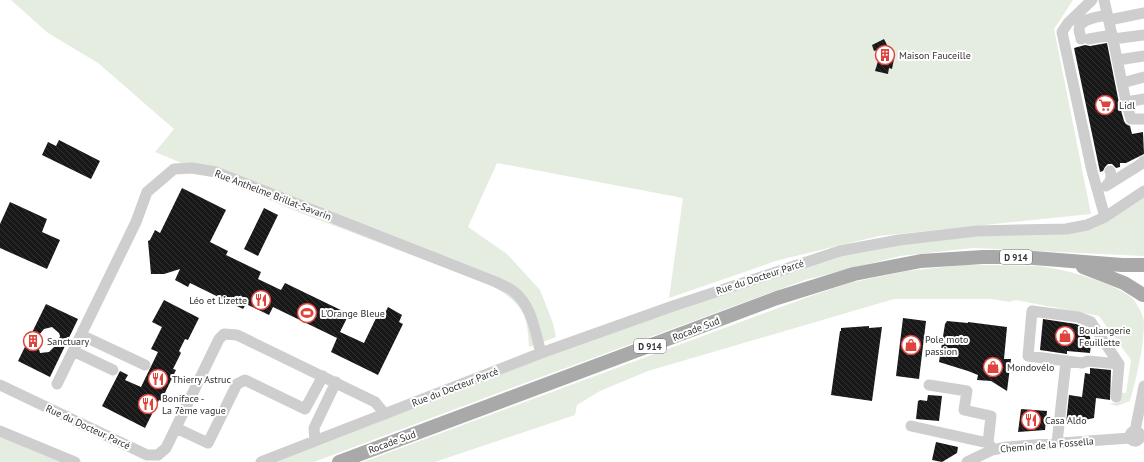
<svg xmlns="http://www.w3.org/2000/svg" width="1144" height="462" viewBox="0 0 1144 462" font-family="'PT Sans',sans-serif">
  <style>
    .grass { fill: #e5ede0 }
    .building { fill: url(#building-back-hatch); fill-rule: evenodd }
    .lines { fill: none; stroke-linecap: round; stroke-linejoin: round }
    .path { stroke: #cecece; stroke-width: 1.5; stroke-dasharray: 2 2; stroke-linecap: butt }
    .minor { stroke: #cecece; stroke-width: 11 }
    .major { stroke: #a9a9a9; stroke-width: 14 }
    .labels { text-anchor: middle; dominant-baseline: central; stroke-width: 4; stroke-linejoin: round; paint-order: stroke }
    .shield { fill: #fff; stroke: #6f6f6f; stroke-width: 1 }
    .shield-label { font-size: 9px; font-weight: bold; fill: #313131 }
    .poi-label { font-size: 10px; fill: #313131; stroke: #fff; text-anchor: start }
    .street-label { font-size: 10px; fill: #313131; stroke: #fff }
  </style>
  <defs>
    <pattern id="building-back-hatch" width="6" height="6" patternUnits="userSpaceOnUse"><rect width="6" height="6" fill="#181818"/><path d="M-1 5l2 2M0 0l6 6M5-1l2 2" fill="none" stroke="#313131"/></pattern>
  </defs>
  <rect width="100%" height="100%" fill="#fff"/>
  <path class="grass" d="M11 0H1073L1054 29 1091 214 879 236 779 260 669 298 683 198 497 163 468 227 507 254 540 290 553 323 556 337 529 347C528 335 528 320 521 310 513 298 498 288 485 283L298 212 155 152 174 129 98 63 48 33Z
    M1144 195V256L973 248 900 256 805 280 498 393 314 462H274L542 357 675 310 841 256 900 245 978 236 1066 233Z
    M963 265C987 265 1012 265 1036 266 1061 268 1114 282 1133 299 1137 304 1143 314 1144 321 1144 347 1137 376 1130 401L1117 406 1109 404 1118 402 1119 392 1126 393 1131 360 1099 316 1016 300 1009 302 992 299H894L648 371 600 391 577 405 575 415 435 462H363L808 297 849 283 907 271Z
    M0 436 64 462H0Z"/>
  <path class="building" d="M884 39 894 59 892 69 889 68 888 74 875 71 882 48 874 51 872 45Z
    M1107 43 1119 103 1124 121 1126 124 1130 126 1132 134 1143 132 1144 154 1126 163H1120V167L1116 168 1112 164H1108L1105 167 1103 171 1100 172 1074 48 1085 45 1090 46Z
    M59 140 100 161 91 179 42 155 48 142 56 146Z
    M182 188 226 210 210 242 228 251 226 255 261 272 258 279 281 290 285 283 349 314 340 332 364 343 379 312 384 315 388 307 402 315 399 322 403 324 378 375 331 352 337 338 273 307 269 315 246 304 243 309 190 283 188 287 175 280 180 269 164 274H151L148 241 150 240 155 230 160 233Z
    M10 202 47 219 42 232 60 240 47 269 0 248V224Z
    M264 208 278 215 258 256 244 249Z
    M164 300 199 318 188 340 185 339 179 351 181 353 173 369 176 370 161 401 159 400 145 428 102 406 120 371 128 375 125 380 141 387 158 352 151 349 162 327 152 322Z
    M46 304 78 319 50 377 18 361ZM52 327 59 333 60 336 58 343 49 352 40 353 37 341 39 335 44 329Z
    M903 318 926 321 919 379 896 376Z
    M1043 319 1076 324 1083 327 1090 337 1091 344 1090 353 1067 351V354L1040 350Z
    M947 321 968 323V322L1007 327 1004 359H1011L1007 391 991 381 977 380 978 375 968 371 939 362 945 324Z
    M869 326V328L882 327 872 401 831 395 840 331H841V328Z
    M1090 368 1111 370 1110 400 1096 398 1094 418 1066 424 1069 395 1082 397 1085 373 1090 374Z
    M928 395 942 396 939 421 916 419 918 401 920 400 927 401Z
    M1021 409 1047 411 1045 430 1018 432Z
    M936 442 958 447 957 453 942 462 932 460Z"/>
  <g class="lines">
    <path class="path" d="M1135 446H1138L1144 439"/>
    <path class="minor" d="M1092 0 1068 23 1062 32 1092 171 1105 217
      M1109 20 1144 13
      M1112 35 1126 102 1131 119H1144
      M1081 39C1081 36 1079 32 1079 29 1080 18 1099 17 1107 15
      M1089 39 1112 35 1104 0
      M1113 39 1144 35
      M1118 60 1144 56
      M1122 83 1144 77
      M1126 102 1144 99
      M1109 184 1141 164 1144 161
      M1106 186C1111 182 1112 176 1110 171
      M1032 311 1078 317 1091 322 1119 364 1088 361 1082 363 1028 356Z
      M81 335 145 365
      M73 351 113 370
      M57 384 136 222 147 192 174 169 192 168 216 172 496 282C502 285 508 287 513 291 532 305 535 332 541 353
      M0 385 147 455H158L166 448 219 339 224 334 237 335 375 402 385 414
      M929 385 967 391 964 410 991 416 988 443
      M1116 397 1119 364
      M911 426 988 443 992 448
      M176 428 208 443 237 384 245 380 305 409 323 376
      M1130 436a5 5 0 1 1 10 0a5 5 0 1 1-10 0Z
      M0 431 75 462
      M1135 431 1144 386
      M315 441 314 428 336 382
      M1057 443 1066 361
      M261 462 541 353 673 306 840 251 899 240 977 231 1066 229 1087 225 1105 217 1144 191
      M967 462 992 450 1007 447 1130 438"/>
    <path class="major" d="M1083 267 1124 283 1143 295
      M339 462 777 298 854 274 921 261 983 257H1021L1122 265H1144"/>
  </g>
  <defs>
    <symbol id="building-ring" viewBox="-11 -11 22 22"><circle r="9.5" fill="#fff" stroke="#df433c" stroke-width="1.5"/><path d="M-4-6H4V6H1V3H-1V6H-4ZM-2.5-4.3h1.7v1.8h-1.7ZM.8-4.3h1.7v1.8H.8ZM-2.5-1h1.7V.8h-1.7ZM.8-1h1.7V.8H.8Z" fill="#df433c"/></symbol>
    <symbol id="supermarket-ring" viewBox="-11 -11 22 22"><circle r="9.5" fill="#fff" stroke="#df433c" stroke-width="1.5"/><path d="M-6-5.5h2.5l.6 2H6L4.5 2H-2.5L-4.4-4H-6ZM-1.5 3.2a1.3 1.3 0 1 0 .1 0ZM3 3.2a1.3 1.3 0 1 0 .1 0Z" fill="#df433c"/></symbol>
    <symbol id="restaurant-ring" viewBox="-11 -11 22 22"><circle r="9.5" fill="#fff" stroke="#df433c" stroke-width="1.5"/><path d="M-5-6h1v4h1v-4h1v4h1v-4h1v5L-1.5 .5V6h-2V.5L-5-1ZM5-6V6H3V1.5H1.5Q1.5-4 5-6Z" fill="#df433c"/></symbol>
    <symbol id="stadium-ring" viewBox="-11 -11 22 22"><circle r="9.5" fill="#fff" stroke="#df433c" stroke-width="1.5"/><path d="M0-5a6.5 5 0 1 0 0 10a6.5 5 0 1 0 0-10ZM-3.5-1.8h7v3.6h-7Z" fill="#df433c"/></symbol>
    <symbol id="shop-ring" viewBox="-11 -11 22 22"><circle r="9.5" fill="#fff" stroke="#df433c" stroke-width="1.5"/><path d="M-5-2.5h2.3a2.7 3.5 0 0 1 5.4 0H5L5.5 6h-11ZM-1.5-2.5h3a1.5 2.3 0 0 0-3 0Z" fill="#df433c"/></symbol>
  </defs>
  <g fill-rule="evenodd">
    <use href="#building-ring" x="874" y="44" width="22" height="22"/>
    <use href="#supermarket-ring" x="1094" y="94" width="22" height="22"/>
    <use href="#restaurant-ring" x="250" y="289" width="22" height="22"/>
    <use href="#stadium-ring" x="296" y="302" width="22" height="22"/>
    <use href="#shop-ring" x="1054" y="325" width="22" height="22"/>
    <use href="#building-ring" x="22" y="330" width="22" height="22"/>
    <use href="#shop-ring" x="900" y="334" width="22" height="22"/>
    <use href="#shop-ring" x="982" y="356" width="22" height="22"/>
    <use href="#restaurant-ring" x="147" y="368" width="22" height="22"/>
    <use href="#restaurant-ring" x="137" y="393" width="22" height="22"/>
    <use href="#restaurant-ring" x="1020" y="409" width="22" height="22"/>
  </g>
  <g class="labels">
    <g class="shield">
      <rect x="1000" y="250" width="32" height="14" rx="3"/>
      <rect x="634" y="339" width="32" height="14" rx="3"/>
    </g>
    <g class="shield-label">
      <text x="1016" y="257">D 914</text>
      <text x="650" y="346">D 914</text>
    </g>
    <g class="poi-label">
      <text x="899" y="55">Maison Fauceille</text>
      <text x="1119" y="105">Lidl</text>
      <text x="247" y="300" text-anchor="end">Léo et Lizette</text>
      <text x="321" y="313">L'Orange Bleue</text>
      <text x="1079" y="330">Boulangerie<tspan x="1079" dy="12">Feuillette</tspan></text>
      <text x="925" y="339">Pole moto<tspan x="925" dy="12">passion</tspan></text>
      <text x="47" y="341">Sanctuary</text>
      <text x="1007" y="367">Mondovélo</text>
      <text x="172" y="379">Thierry Astruc</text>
      <text x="162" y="398">Boniface -<tspan x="162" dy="12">La 7ème vague</tspan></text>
      <text x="1045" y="420">Casa Aldo</text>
    </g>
    <g class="street-label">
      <text transform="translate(273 195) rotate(21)">Rue Anthelme Brillat-Savarin</text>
      <text transform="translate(760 277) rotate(-18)">Rue du Docteur Parcé</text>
      <text transform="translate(696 329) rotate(-21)">Rocade Sud</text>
      <text transform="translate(455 387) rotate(-21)">Rue du Docteur Parcé</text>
      <text transform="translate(88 427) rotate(25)">Rue du Docteur Parcé</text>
      <text transform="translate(392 442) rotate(-20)">Rocade Sud</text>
      <text transform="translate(1047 445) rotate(-5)">Chemin de la Fossella</text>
    </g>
  </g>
</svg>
